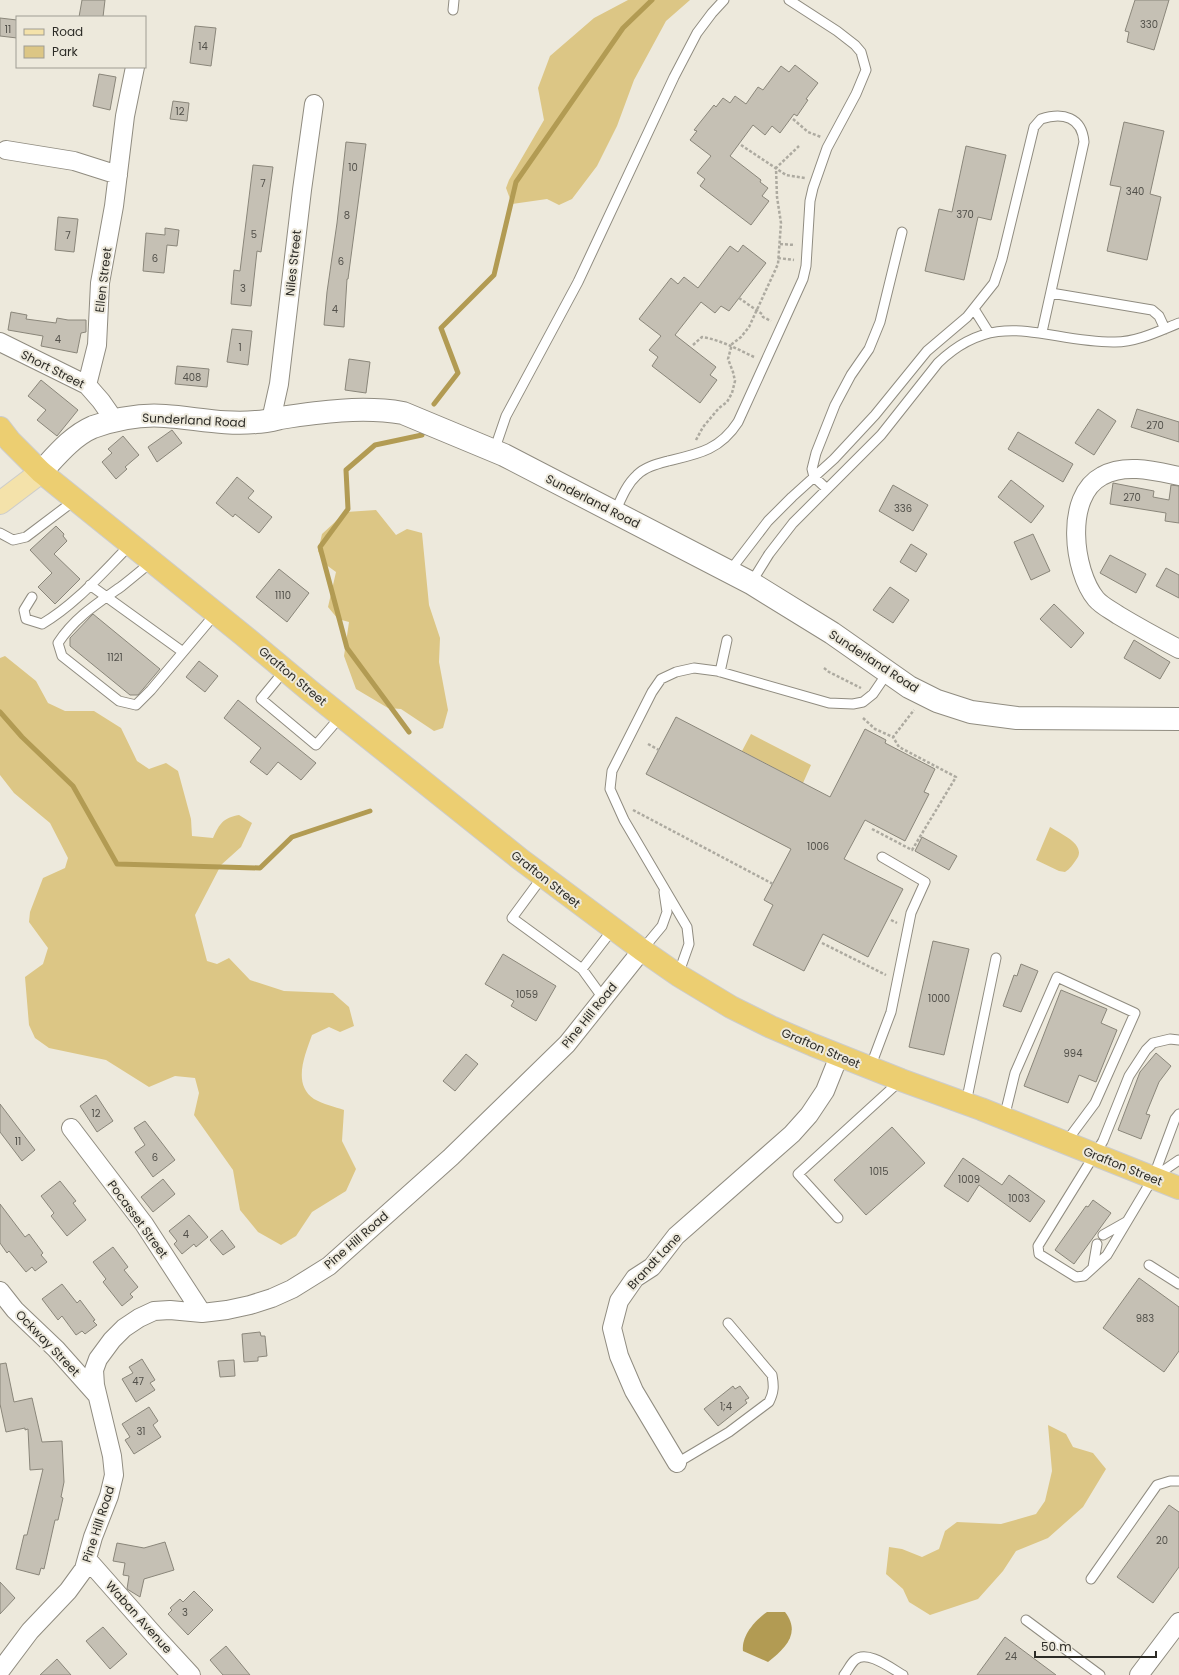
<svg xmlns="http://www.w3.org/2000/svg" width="1179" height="1675" viewBox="0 0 1179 1675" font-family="Poppins,sans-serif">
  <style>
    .green { fill: #dcc685 }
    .water { fill: #b29b53 }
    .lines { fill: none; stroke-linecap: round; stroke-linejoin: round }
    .stream { stroke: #b29b53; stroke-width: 5 }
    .building { fill: #c5c0b4; stroke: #8a867a }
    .lane-casing { stroke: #908c80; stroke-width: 11 }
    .street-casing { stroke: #908c80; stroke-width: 20 }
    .secondary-casing { stroke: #908c80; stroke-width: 24 }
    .primary-casing { stroke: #cccccb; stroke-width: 24 }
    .highway-casing { stroke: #cccccb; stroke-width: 24 }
    .path { stroke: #adaaa0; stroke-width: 2.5; stroke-dasharray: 3 2; stroke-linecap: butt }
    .lane { stroke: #fff; stroke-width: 9 }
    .street { stroke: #fff; stroke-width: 18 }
    .secondary { stroke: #fff; stroke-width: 22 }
    .primary { stroke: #f4e2aa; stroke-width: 22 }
    .highway { stroke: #ecce71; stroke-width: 22 }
    .labels { text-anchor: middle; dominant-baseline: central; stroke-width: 4; stroke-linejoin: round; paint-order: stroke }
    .number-label { font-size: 10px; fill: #52504a }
    .street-label { font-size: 12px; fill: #2c2b26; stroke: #ede9dc }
  </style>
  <rect width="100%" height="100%" fill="#ede9dc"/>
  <path class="green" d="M628 0H690L666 21 634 80 617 126 597 166 572 199 559 205 547 199 512 204 506 188 509 180 544 120 538 88 550 56 594 18Z
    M376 510 396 535 407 529 422 533 429 605 440 638 439 662 448 710 443 728 434 731 401 709 388 708 356 689 344 656 349 622 338 619 328 607 336 572 325 564 318 551 322 534 346 512Z
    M5 656 36 681 48 703 65 711H94L121 728 137 761 149 769 166 763 178 771 191 819 192 836 213 838C220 823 223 818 239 815L252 823 241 847 221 865 195 915 207 961 217 964 229 958 250 980 284 991 333 993 349 1007 354 1026 340 1032 329 1027 312 1035C305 1055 292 1084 314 1099 323 1104 335 1107 344 1110L342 1141 356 1169 346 1191 312 1212 296 1236 281 1245 258 1232 240 1210 233 1170 194 1115 199 1093 195 1078 175 1076 149 1087 106 1060 49 1048 35 1038 29 1025 25 977 43 964 48 948 29 922 30 912 43 878 65 868 68 858 50 823 14 793 0 775V658Z
    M751 734 811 765 803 783 742 751Z
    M1050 827C1061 834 1088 845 1076 860 1073 864 1070 869 1065 872L1059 871 1036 860Z
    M1048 1425 1066 1434 1073 1447 1093 1453 1106 1469 1083 1507 1048 1538 1016 1551 1003 1571 978 1599 930 1615 909 1602 903 1589 886 1574 889 1547 902 1549 922 1557 939 1549 945 1531 957 1522 1001 1524 1036 1514 1045 1501 1052 1471Z"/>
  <path class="water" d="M767 1612H785C801 1633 786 1648 768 1662L743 1651C741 1636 755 1620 767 1612Z"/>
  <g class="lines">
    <path class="stream" d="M434 404 458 373 441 328 494 275 516 182 623 28 652 0
      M0 712 22 737 73 786 117 864 260 868 292 837 370 811
      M409 732 347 648 320 547 348 509 346 470 375 445 422 435"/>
  </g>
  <path class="building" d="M82 0H105L103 17H79Z
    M1135 0H1169L1154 50 1127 42 1129 32 1125 31Z
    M0 18 17 20V38L0 36Z
    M195 26 216 28 211 66 190 63Z
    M795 65 818 83 806 99 808 100 797 116 794 114 780 133 772 126 765 135 753 125 730 156 761 180 760 182 768 188 762 196 769 201 751 225 700 186 705 179 697 173 711 156 690 140 697 131 694 130 714 105 716 107 723 98 730 103 735 96 746 104 758 87 763 90 781 66 789 72Z
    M99 74 116 77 110 110 93 106Z
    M173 101 189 103 187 121 170 119Z
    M1124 122 1164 131 1150 194 1161 197 1147 260 1107 251 1121 187 1110 185Z
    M346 142 366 144 348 279H347L344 327 324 325 327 292 337 223Z
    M966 146 1006 155 991 220 978 217 964 280 925 271 939 209 952 212Z
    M253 165 273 167 261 252 257 251 251 306 231 304 234 270 240 271Z
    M58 217 78 219 74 252 55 250Z
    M165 228 179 230 177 246 167 245 164 273 143 271 146 233 165 235Z
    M743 245 766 263 729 311 721 306 715 313 701 302 675 335 716 367 710 375 717 380 700 403 652 366 658 357 649 350 661 336 639 319 671 278 678 284 684 277 698 288 730 246 738 252Z
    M11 312 27 315 26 319 56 323 57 318 68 320H86V332L81 333 77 353 41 346 43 336 8 330Z
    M232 329 252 331 248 365 227 362Z
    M349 359 370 362 366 393 345 390Z
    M177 366 209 369 207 387 175 384Z
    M41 380 78 410 57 436 37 420 46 410 28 396Z
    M1098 409 1116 421 1094 455 1075 443Z
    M1137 409 1179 422V442L1131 427Z
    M172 430 182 443 157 462 148 447Z
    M1018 432 1073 464 1063 482 1008 449Z
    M123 436 139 455 125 467 127 469 116 479 102 462 112 453 108 449Z
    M237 477 254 491 248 498 272 517 259 533 235 514 233 517 216 503Z
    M1011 480 1044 506 1031 523 998 497Z
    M1113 483 1154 491 1153 497 1169 500 1171 485 1179 486V523L1165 521 1166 513 1110 504Z
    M893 485 928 505 913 531 879 511Z
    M56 526 64 534 63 536 67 541 54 554 80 579 55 604 38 587 52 573 30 550Z
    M1033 534 1050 571 1031 580 1014 542Z
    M911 544 927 554 916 572 900 562Z
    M1110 555 1146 574 1136 593 1100 573Z
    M1166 568 1179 575V598L1156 586Z
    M279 569 309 593 287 622 256 597Z
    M890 587 909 600 893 623 873 610Z
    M1054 604 1084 633 1071 648 1040 619Z
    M93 614 160 669 138 695H130L70 646V638Z
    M1134 640 1170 662 1160 679 1124 658Z
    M199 661 218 676 205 692 186 677Z
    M238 700 316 763 301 780 278 762 267 775 250 762 261 748 224 718Z
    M676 717 830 797 865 729 886 740 885 743 935 769 924 792 929 794 905 841 865 820 844 859 903 889 868 957 823 934 804 971 753 945 773 905 764 900 791 849 646 774Z
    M922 837 957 856 949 870 915 851Z
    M933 941 969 949 944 1055 909 1047Z
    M503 954 556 986 536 1021 511 1006 514 1001 485 984Z
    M1021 964 1038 971 1021 1012 1003 1006 1014 975 1017 976Z
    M1061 990 1107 1009 1101 1023 1117 1030 1096 1082 1079 1075 1068 1103 1024 1086Z
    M1156 1053 1171 1066 1159 1082 1146 1114 1150 1115 1141 1139 1118 1130 1140 1072Z
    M466 1054 478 1064 455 1091 443 1081Z
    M96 1095 113 1121 97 1132 80 1106Z
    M0 1104 35 1150 22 1161 0 1132Z
    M145 1121 175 1160 153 1177 135 1152 145 1145 134 1128Z
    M892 1127 925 1163 866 1215 834 1180Z
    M963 1158 1002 1185 1009 1175 1045 1201 1030 1222 979 1185 968 1202 944 1186Z
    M163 1179 175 1194 153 1212 141 1197Z
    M60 1181 76 1201 73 1203 86 1220 67 1236 51 1216 54 1213 41 1196Z
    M1093 1200 1111 1213 1074 1264 1055 1250 1086 1206 1088 1207Z
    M0 1204 25 1237 29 1234 43 1253 41 1255 47 1262 35 1271 32 1267 26 1272 9 1251 7 1253 0 1243Z
    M189 1215 208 1237 196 1247 194 1244 182 1254 174 1244 177 1241 169 1231Z
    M222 1230 235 1247 223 1255 210 1240Z
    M113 1247 128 1267 124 1270 138 1287 130 1294 133 1297 122 1306 103 1282 106 1279 93 1262Z
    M1139 1278 1179 1307V1351L1164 1372 1103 1328Z
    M62 1284 77 1303 80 1300 95 1320 93 1321 97 1325 85 1334 82 1331 76 1335 62 1316 58 1320 42 1299Z
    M260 1332 261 1336H265L267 1356 258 1357V1361L244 1362 242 1334Z
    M142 1359 155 1380 150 1383 155 1390 136 1402 122 1379 133 1373 129 1367Z
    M234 1360 235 1376 220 1377 218 1361Z
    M6 1363 14 1402 32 1398 42 1442 62 1441 64 1482 61 1497 63 1498 58 1520H55L44 1569 41 1568 39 1575 16 1569 24 1535H27L43 1469 30 1470 28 1429 25 1430V1428L6 1432 0 1404V1364Z
    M733 1386 735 1389 740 1386 749 1398 745 1400 747 1403 718 1426 704 1409Z
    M149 1407 158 1421 153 1425 161 1437 134 1454 125 1440 130 1437 122 1424Z
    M1169 1505 1179 1512V1567L1153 1603 1117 1577Z
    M165 1542 174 1570 144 1579 140 1597 127 1589 129 1576 123 1575 125 1563 113 1561 117 1543 144 1548Z
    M0 1582 15 1598 0 1614Z
    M194 1591 213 1610 188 1635 168 1614 172 1610 170 1608 180 1599 183 1602Z
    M103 1627 127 1654 110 1669 86 1641Z
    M1005 1637 1056 1675H977Z
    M226 1646 250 1675H223L210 1660Z
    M57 1659 71 1675H40Z"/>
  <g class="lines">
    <defs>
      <path id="lane" d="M453 10 454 0
        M1051 293 1152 310 1159 316 1165 329
        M974 309 989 333
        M494 451 506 416 578 282 674 77 697 33 712 13 724 0
        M827 489 814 477 812 469 816 453 835 405 851 375 869 349 880 322 902 232
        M615 512C621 499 626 485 637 475 645 467 657 464 668 461 698 454 720 450 738 422L803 279 806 266 810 201 813 188 827 148 856 94 866 70 861 52 855 45 837 31 789 0
        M0 533 13 540 26 537 75 500
        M151 562C142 570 132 578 122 586 98 603 75 617 58 643L62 656 119 701 136 705 151 690 216 613
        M729 572 768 521 792 497 834 459 875 415 927 351 967 317 994 283 1002 259 1034 127 1041 119C1063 112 1082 117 1084 142L1042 332
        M751 583 769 554 793 523 881 435 938 363C998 305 1046 343 1115 342 1137 342 1159 331 1179 323
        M90 585 183 652
        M32 597 24 610 26 619 42 624C76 604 102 573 130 545
        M285 670 261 699 316 745 341 716
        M720 672 727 640
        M543 876 512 918 582 969 613 929
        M642 950 662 926 667 912 664 892
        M582 969 603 998
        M678 975 689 944 687 927 624 820 610 789 612 771 652 692 661 679 676 672 694 668 717 671 829 703 853 704 863 702 873 694 888 672
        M1179 1040 1170 1039 1153 1043 1146 1050 1129 1076 1103 1141 1038 1246 1039 1254 1076 1277 1084 1276 1107 1255 1153 1178 1175 1119 1179 1114
        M870 1068 891 1012 911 913 925 882 882 857
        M966 1103 996 958
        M1004 1118 1015 1073 1057 977 1135 1013 1095 1103 1066 1142
        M1154 1177 1179 1160
        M838 1218 798 1174 900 1081
        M1103 1235 1126 1222
        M1149 1265 1179 1284
        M1093 1267 1097 1244
        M677 1463 729 1432 769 1402C774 1392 774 1386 772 1375L728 1323
        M1091 1579 1157 1485 1170 1481H1179
        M1026 1620 1100 1675
        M844 1675C848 1670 851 1663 855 1660 867 1649 892 1669 903 1675"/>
      <path id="street" d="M6 150 74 161 118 175
        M0 342 87 385 101 401 115 421
        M87 385 97 345 100 283 114 206 125 116 135 67
        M271 420 279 384 302 190 314 104
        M1179 476C1155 471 1125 463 1102 476 1064 496 1073 571 1096 599 1102 606 1111 610 1118 615 1138 627 1158 638 1179 649
        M71 1128 144 1224 202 1313
        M0 1291 15 1310 56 1349 97 1395
        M677 1463 634 1391 619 1356 612 1328 619 1301 635 1278 652 1267 676 1236 792 1134 809 1115 825 1091 839 1056
        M87 1559 155 1636 191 1675
        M0 1671 30 1631 68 1591 84 1569 93 1537 109 1496 114 1475 112 1456 95 1385 94 1370 98 1359 112 1340 124 1328 139 1318 154 1311 170 1310 202 1313 227 1310 250 1305 272 1298 292 1289 329 1266 451 1157 567 1044 642 950
        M1139 1675 1179 1622"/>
      <path id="secondary" d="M41 472C56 456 72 436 93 427 116 419 141 414 165 416 195 418 225 425 256 422 264 422 272 420 280 418 320 412 362 406 403 413L504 455 751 583 832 633 909 687 937 701 971 712 1017 718 1179 719"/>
      <path id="primary" d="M0 503 41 472"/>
      <path id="highway" d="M0 428 10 441 41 472 243 635 310 691 520 859 642 950 678 975 731 1007 771 1027 813 1045 901 1080 981 1109 1179 1188"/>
    </defs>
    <use href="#lane" class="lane-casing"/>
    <use href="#street" class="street-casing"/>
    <use href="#secondary" class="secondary-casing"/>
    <use href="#primary" class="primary-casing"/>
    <use href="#highway" class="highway-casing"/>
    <path class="path" d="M793 119 808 132 821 137
      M741 145 786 175 805 178
      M780 244 795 245
      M778 258 794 260
      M739 298 762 314 763 317 771 321
      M693 345 702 337C721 340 737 349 754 357
      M696 440 703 427 719 408 727 402 732 393 735 381 733 372 728 359 732 344 741 337 749 327 778 264 781 223 777 197 776 168 799 146
      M824 668 829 672 861 688
      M863 718 875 729 893 737 914 710
      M648 744 659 750
      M633 810 773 884
      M872 829 912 850 956 777 899 747 893 737
      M891 920 897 923
      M822 943 886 975"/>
    <use href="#lane" class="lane"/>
    <use href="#street" class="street"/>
    <use href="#secondary" class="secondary"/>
    <use href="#primary" class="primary"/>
    <use href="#highway" class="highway"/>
  </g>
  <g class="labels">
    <g class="number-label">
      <text x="1149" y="24">330</text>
      <text x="8" y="29">11</text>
      <text x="203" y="46">14</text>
      <text x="180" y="111">12</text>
      <text x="353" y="167">10</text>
      <text x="263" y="183">7</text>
      <text x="1135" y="191">340</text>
      <text x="965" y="214">370</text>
      <text x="347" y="215">8</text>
      <text x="254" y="234">5</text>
      <text x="68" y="235">7</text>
      <text x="155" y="258">6</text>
      <text x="341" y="261">6</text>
      <text x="243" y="288">3</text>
      <text x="335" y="309">4</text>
      <text x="58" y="339">4</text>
      <text x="240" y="347">1</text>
      <text x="192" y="377">408</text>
      <text x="1155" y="425">270</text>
      <text x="1132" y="497">270</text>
      <text x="903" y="508">336</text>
      <text x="283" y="595">1110</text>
      <text x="115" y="657">1121</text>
      <text x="818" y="846">1006</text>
      <text x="527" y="994">1059</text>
      <text x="939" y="998">1000</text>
      <text x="1073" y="1053">994</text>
      <text x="96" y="1113">12</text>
      <text x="18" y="1141">11</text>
      <text x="155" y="1157">6</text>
      <text x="879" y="1171">1015</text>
      <text x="969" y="1179">1009</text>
      <text x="1019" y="1198">1003</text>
      <text x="186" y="1234">4</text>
      <text x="1145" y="1318">983</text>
      <text x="138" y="1381">47</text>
      <text x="726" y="1406">1;4</text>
      <text x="141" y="1431">31</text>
      <text x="1162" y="1540">20</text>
      <text x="185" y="1612">3</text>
      <text x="1011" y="1656">24</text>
    </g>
    <g class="street-label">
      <text transform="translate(293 263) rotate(-84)">Niles Street</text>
      <text transform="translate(103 280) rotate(-83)">Ellen Street</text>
      <text transform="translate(53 369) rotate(27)">Short Street</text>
      <text transform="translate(194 420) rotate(3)">Sunderland Road</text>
      <text transform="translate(593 501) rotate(27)">Sunderland Road</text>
      <text transform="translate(874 661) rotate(33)">Sunderland Road</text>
      <text transform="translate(293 676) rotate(40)">Grafton Street</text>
      <text transform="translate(546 879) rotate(38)">Grafton Street</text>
      <text transform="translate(589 1015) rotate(-51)">Pine Hill Road</text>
      <text transform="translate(821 1048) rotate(23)">Grafton Street</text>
      <text transform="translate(1123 1166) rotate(22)">Grafton Street</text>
      <text transform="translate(138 1219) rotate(54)">Pocasset Street</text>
      <text transform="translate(356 1240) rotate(-41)">Pine Hill Road</text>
      <text transform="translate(654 1261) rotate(-47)">Brandt Lane</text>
      <text transform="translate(48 1343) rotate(46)">Ockway Street</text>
      <text transform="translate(98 1524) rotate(-72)">Pine Hill Road</text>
      <text transform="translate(139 1617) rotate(48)">Waban Avenue</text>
    </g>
  </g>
  <rect x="16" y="16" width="130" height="52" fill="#ede9dc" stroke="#a09d93"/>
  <rect x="24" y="29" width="20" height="6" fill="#f4e2aa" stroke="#a09d93"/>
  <text x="52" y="36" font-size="12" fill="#2c2b26">Road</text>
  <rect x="24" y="46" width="20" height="12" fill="#dcc685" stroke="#a09d93"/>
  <text x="52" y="56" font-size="12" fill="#2c2b26">Park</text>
  <path d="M1035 1651v6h121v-6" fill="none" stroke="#2c2b26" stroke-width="2"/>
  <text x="1041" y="1651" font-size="12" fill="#2c2b26" stroke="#ede9dc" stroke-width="3" paint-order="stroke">50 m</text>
</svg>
